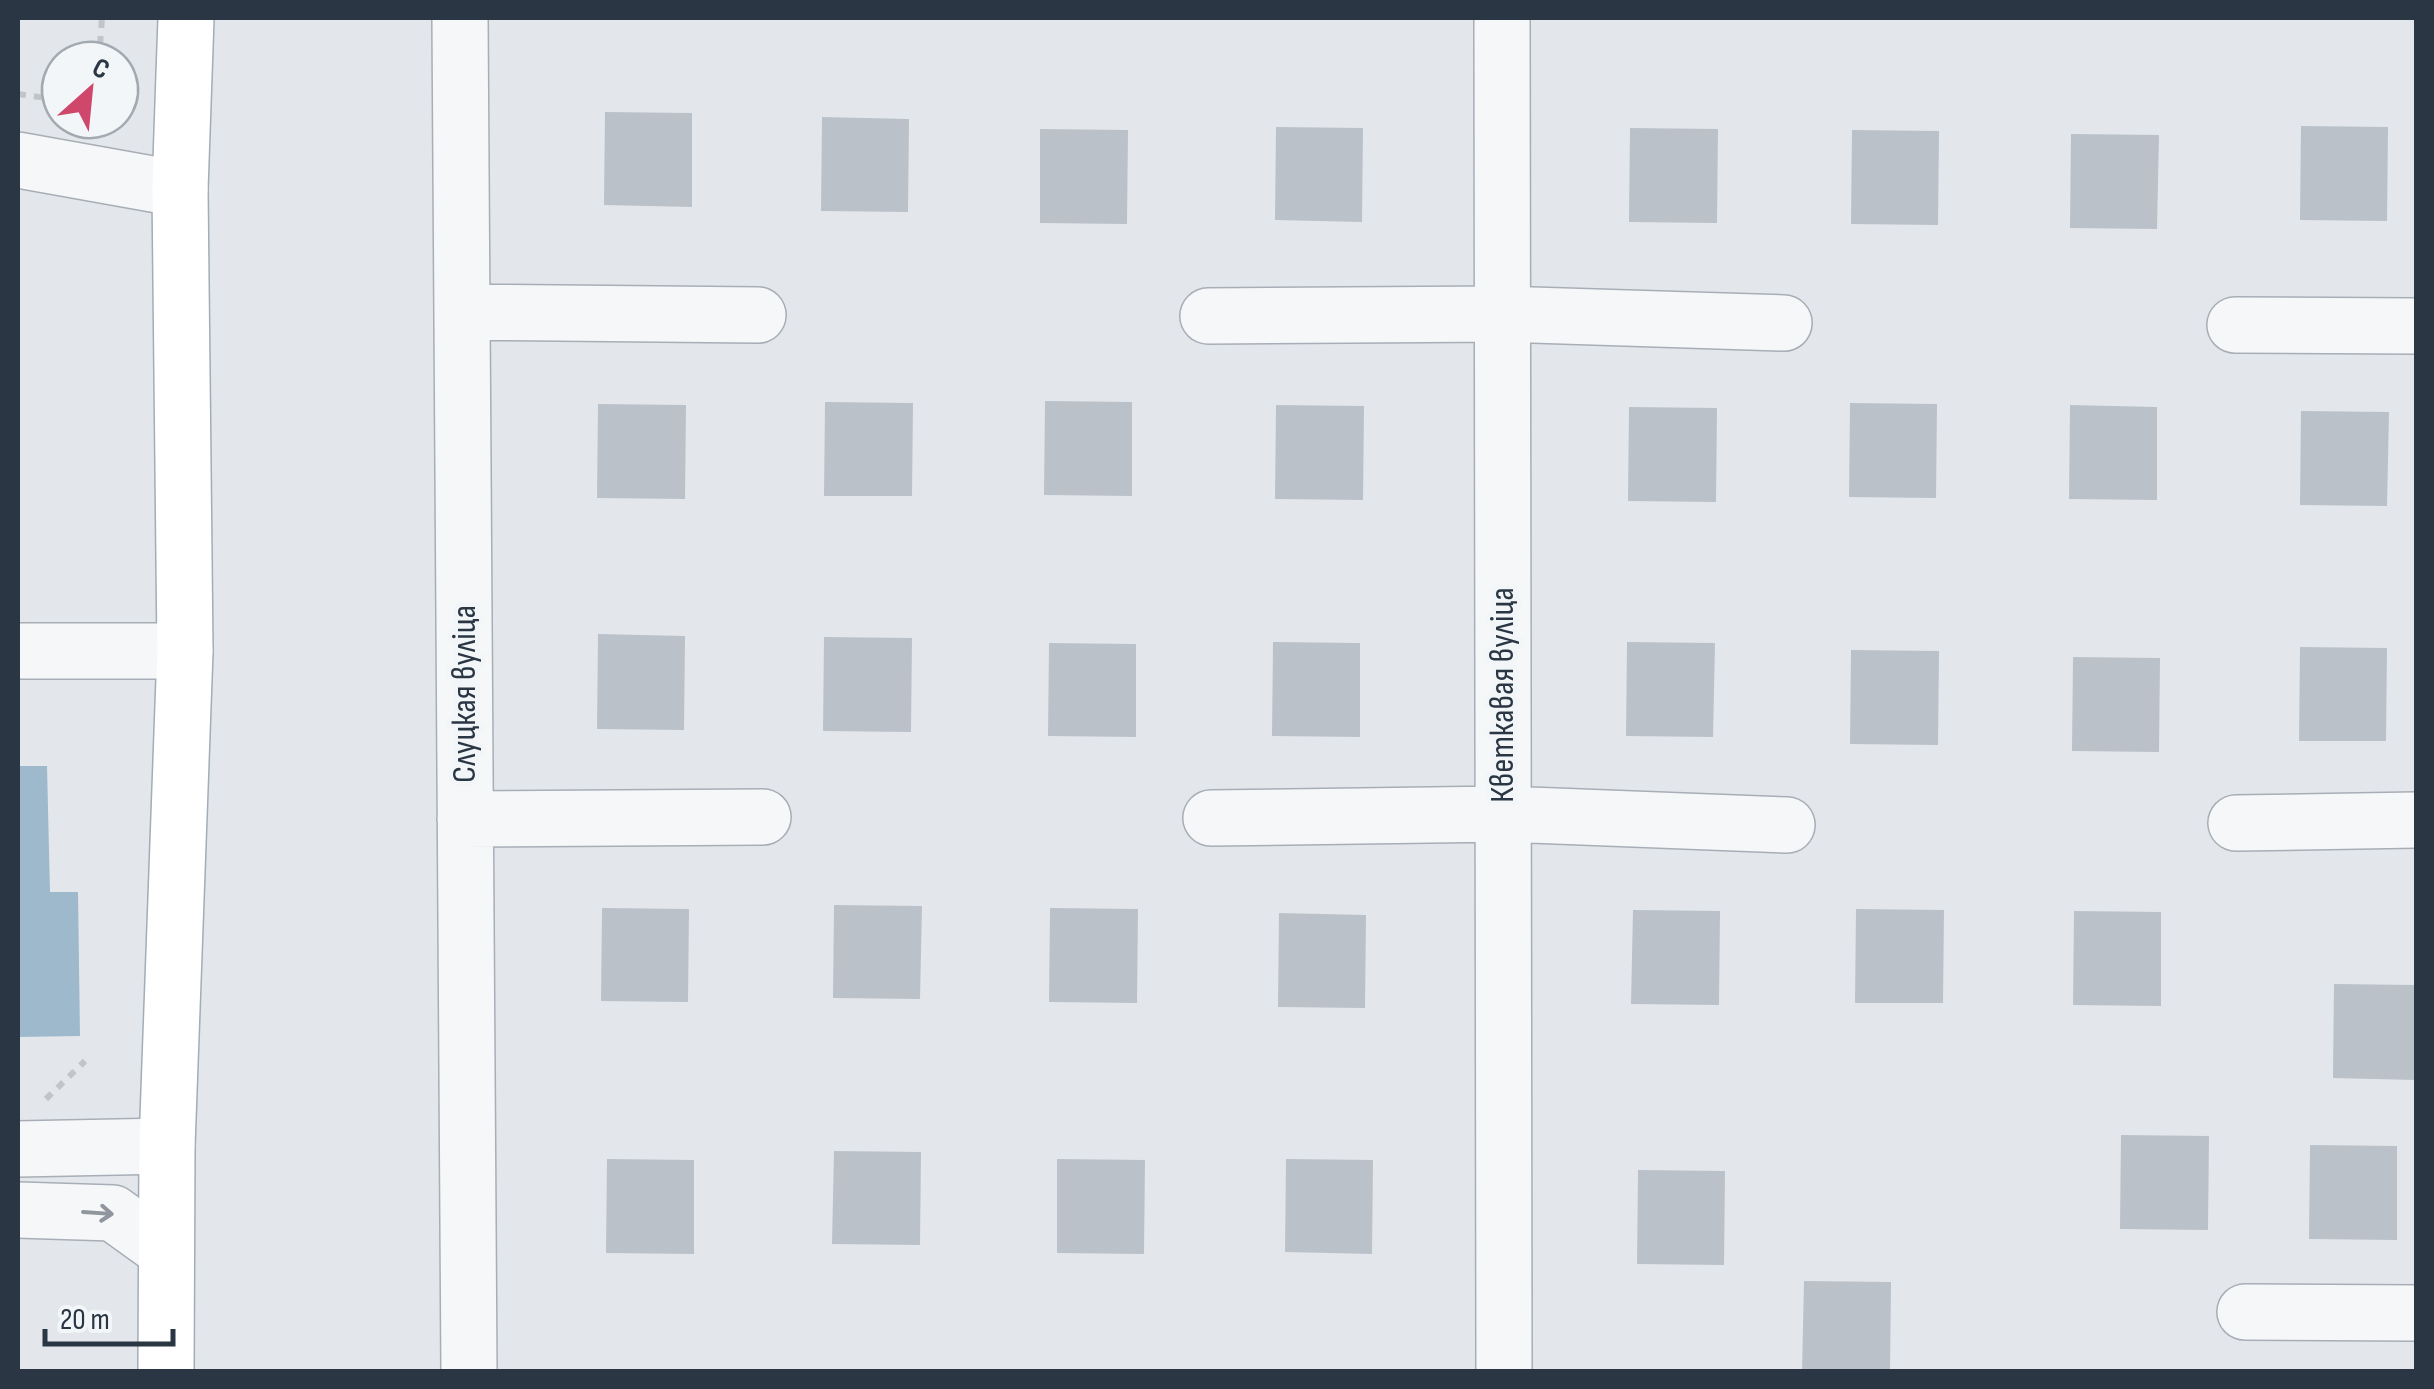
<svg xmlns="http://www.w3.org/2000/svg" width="2434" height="1389" viewBox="0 0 2434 1389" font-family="'Sofia Sans Condensed',sans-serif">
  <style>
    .water { fill: #9eb9cb }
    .building { fill: #bac1c9 }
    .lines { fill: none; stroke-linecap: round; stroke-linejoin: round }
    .minor-casing { stroke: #a8aeb6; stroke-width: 58 }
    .major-casing { stroke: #a2adb7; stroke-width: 58 }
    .path { stroke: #c1c5ca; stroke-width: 6; stroke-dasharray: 8 8; stroke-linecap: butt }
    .minor { stroke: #f6f7f9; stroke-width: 55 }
    .major { stroke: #fff; stroke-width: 55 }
    .oneway { stroke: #90969e }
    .labels { text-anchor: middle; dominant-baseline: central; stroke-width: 10; stroke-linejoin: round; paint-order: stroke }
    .street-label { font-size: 35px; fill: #2a3644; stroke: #f2f6f8 }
  </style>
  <rect width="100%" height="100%" fill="#e3e7eb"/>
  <path class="water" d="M18 766H47L50 892H78L80 1036 18 1037Z"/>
  <path class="building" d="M605 112 692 113V207L604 205Z
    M822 117 909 119 908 212 821 211Z
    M2301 126 2388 127 2387 221 2300 220Z
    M1276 127 1363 128 1362 222 1275 220Z
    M1630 128 1718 129 1717 223 1629 222Z
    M1040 129 1128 130 1127 224 1040 223Z
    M1852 130 1939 131 1938 225 1851 224Z
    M2071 134 2159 135 2157 229 2070 228Z
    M1045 401 1132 402V496L1044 495Z
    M825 402 913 403 912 496H824Z
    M1850 403 1937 404 1936 498 1849 497Z
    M598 404 686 405 685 499 597 498Z
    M1276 405 1364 406 1363 500 1275 499Z
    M2070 405 2157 407V500L2069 499Z
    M1629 407 1717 408 1716 502 1628 501Z
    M2301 411 2389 412 2387 506 2300 505Z
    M598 634 685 636 684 730 597 729Z
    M824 637 912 638 911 732 823 731Z
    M1273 642 1360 643V737L1272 736Z
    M1627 642 1715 643 1713 737 1626 736Z
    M1049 643 1136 644V737L1048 736Z
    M2300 647 2387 648 2386 741H2299Z
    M1851 650 1939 651 1938 745 1850 744Z
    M2073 657 2160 658 2159 752 2072 751Z
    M834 905 922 906 920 999 833 998Z
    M602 908 689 909 688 1002 601 1001Z
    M1050 908 1138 909 1137 1003 1049 1002Z
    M1856 909 1944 910 1943 1003H1855Z
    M1633 910 1720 911 1719 1005 1631 1004Z
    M2074 911 2161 912V1006L2073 1005Z
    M1279 913 1366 915 1365 1008 1278 1007Z
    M2334 984 2416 985V1080L2333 1078Z
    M2121 1135 2209 1136 2208 1230 2120 1229Z
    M2310 1145 2397 1146V1240L2309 1239Z
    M834 1151 921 1152 920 1245 832 1244Z
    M607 1159 694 1160V1254L606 1253Z
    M1057 1159 1145 1160 1144 1254 1057 1253Z
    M1286 1159 1373 1160 1372 1254 1285 1252Z
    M1638 1170 1725 1171 1724 1265 1637 1264Z
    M1804 1281 1891 1282 1890 1372H1802Z"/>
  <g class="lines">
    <defs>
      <path id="minor" d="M460 18 469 1372
        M1502 18 1504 1372
        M18 160 180 189
        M462 312 758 315
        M1208 316 1501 314 1784 323
        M2235 325 2416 326
        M18 651H185
        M1211 818 1502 814 1787 825
        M465 819 763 817
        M2236 823 2416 820
        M18 1149 167 1146
        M18 1210 113 1213 166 1251
        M2245 1312 2416 1313"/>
      <path id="major" d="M166 1372 167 1146 185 651 180 189 186 18"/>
    </defs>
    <use href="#minor" class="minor-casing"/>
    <use href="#major" class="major-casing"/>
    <path class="path" d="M99 60 102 18
      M18 94 60 100
      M46 1099 85 1061"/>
    <use href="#minor" class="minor"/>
    <use href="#major" class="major"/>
  </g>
  <defs><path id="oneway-shaft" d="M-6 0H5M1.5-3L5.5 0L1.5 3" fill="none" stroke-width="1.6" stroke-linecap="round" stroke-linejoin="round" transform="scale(2.5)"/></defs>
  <use class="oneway" href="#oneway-shaft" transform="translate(98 1213) rotate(4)"/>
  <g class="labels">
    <g class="street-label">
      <text transform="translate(464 694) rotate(-90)">Слуцкая вуліца</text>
      <text transform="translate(1502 695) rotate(-90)">Кветкавая вуліца</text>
    </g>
  </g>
  <rect width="2434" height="1389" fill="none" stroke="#2a3644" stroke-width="40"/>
  <g transform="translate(90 90) rotate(27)"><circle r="48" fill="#f2f6f8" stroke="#a2a9b0" stroke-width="2.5"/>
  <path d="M0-8L18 38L0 25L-18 38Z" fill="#d0476c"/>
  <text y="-15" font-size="28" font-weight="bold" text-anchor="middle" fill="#2a3644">С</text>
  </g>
  <path d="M45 1329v15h128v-15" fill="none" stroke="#2a3644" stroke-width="5"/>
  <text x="60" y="1329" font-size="30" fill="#2a3644" stroke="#f2f6f8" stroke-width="8" paint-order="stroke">20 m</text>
</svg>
